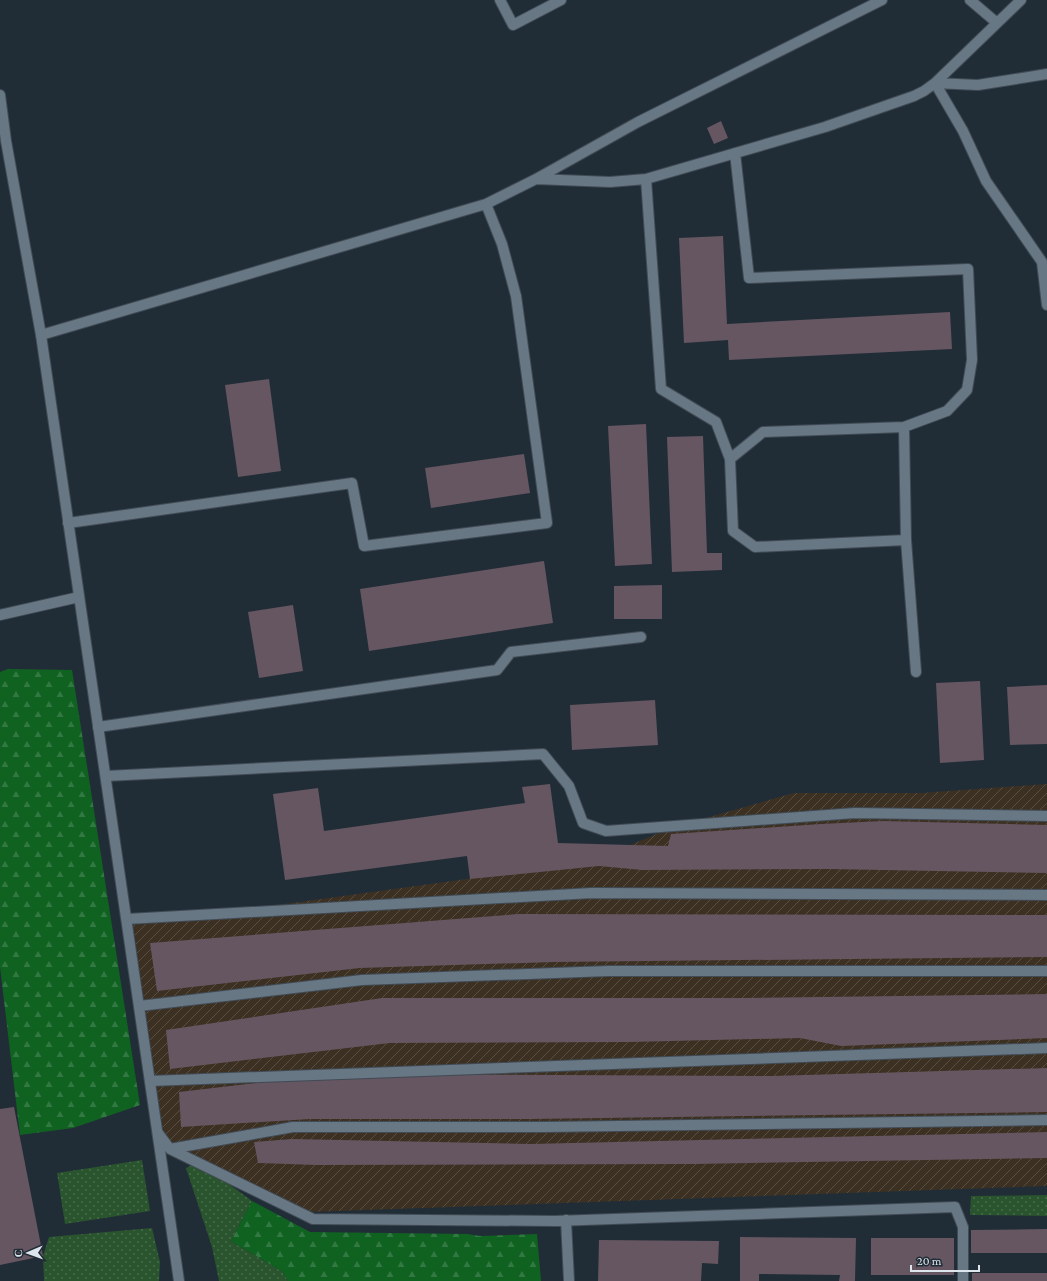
<svg xmlns="http://www.w3.org/2000/svg" width="1047" height="1281" viewBox="0 0 1047 1281" font-family="'Crimson Pro',serif">
  <style>
    .industrial { fill: url(#industrial-furrows) }
    .green { fill: url(#green-dots) }
    .forest { fill: url(#forest-firs) }
    .building { fill: #665661 }
    .lines { fill: none; stroke-linecap: round; stroke-linejoin: round }
    .service-casing { stroke: #404b55; stroke-width: 12 }
    .minor-casing { stroke: #404b55; stroke-width: 12 }
    .service { stroke: #687784; stroke-width: 10 }
    .minor { stroke: #687784; stroke-width: 10 }
  </style>
  <defs>
    <pattern id="industrial-furrows" width="10" height="10" patternUnits="userSpaceOnUse"><rect width="10" height="10" fill="#3c3022"/><path d="M-1 1l2-2M0 10L10 0M9 11l2-2" fill="none" stroke="#584e42"/></pattern>
    <pattern id="green-dots" width="8" height="8" patternUnits="userSpaceOnUse"><rect width="8" height="8" fill="#29542d"/><path d="M2 2h.1M6 6h.1" fill="none" stroke="#486d4c" stroke-width="1.8" stroke-linecap="round"/></pattern>
    <pattern id="forest-firs" width="22" height="20" patternUnits="userSpaceOnUse"><rect width="22" height="20" fill="#106221"/><path d="M5 1l3.5 6h-7zM16 11l3.5 6h-7z" fill="#327842"/></pattern>
  </defs>
  <rect width="100%" height="100%" fill="#202d37"/>
  <path class="industrial" d="M1047 784V1186L309 1212 165 1146 133 925 589 862 671 828 794 793H921Z"/>
  <path class="green" d="M142 1160 150 1211 65 1224 57 1173Z
    M199 1162 252 1201 231 1241 283 1272 288 1281H219L212 1247 186 1168Z
    M1047 1195V1216L970 1215 971 1196Z
    M152 1228 160 1262 159 1281H44L43 1256 49 1237Z"/>
  <path class="forest" d="M8 669 72 670 140 1105 73 1128 20 1135 0 967V672Z
    M252 1201 310 1232 467 1234 480 1236 537 1234 541 1281H288L283 1272 231 1241Z"/>
  <path class="building" d="M721 121 728 138 714 144 707 128Z
    M723 236 727 324 950 312 952 349 729 360 728 340 684 343 679 238Z
    M269 379 281 471 238 477 225 385Z
    M646 424 652 564 615 566 608 426Z
    M703 436 707 553H722V570L672 572 667 437Z
    M524 454 530 493 431 508 425 468Z
    M544 561 553 623 369 651 360 589Z
    M662 585V619H614V586Z
    M293 605 303 671 259 678 248 612Z
    M980 681 984 760 940 763 936 683Z
    M1047 685V744L1010 745 1007 687Z
    M655 700 658 745 572 750 570 705Z
    M550 784 558 843 668 846 671 834 821 824 883 821 1047 825V873L829 869 642 870 599 866 470 879 467 856 285 880 273 794 318 788 324 831 525 803 522 787Z
    M519 914 1047 915V957L554 962 360 968 157 991 150 943Z
    M1047 994V1038L841 1046 800 1038 630 1042 390 1043 170 1069 166 1030 382 998H742Z
    M1047 1068V1112L531 1119H310L181 1127 179 1092 332 1074 771 1076Z
    M14 1107 43 1256 0 1265V1109Z
    M1047 1132V1158L695 1164 316 1165 258 1163 254 1142 292 1139 530 1144Z
    M1047 1229V1253H971V1230Z
    M740 1237 856 1238 855 1281H839L840 1275 759 1274V1281H740Z
    M871 1238H954V1275H871Z
    M599 1240 719 1241 718 1264 702 1263 701 1281H598Z
    M972 1273H1047V1281H972Z"/>
  <g class="lines">
    <defs>
      <path id="service" d="M500 0 513 25 561 0
        M970 0 997 23
        M935 83 963 131 986 181 1042 262 1047 305
        M935 83 978 85 1047 74
        M735 153 749 278 968 269 972 360 967 390 947 411 904 427 763 432 730 459 733 531 755 547 906 540 904 427
        M536 179 610 182 646 179 825 127 914 96 924 91 935 83 1021 0
        M646 179 661 389 716 422 730 459
        M486 204 536 179 638 122 882 0
        M41 335 486 204 502 244 516 296 547 523 364 546 352 483 68 523
        M906 540 916 672
        M0 615 79 597
        M98 727 497 670 511 652 641 637
        M106 776 543 754 569 786 583 823 606 831 855 813 1047 816
        M127 919 592 893 1047 895
        M139 1006 362 980 608 971H1047
        M150 1081 1047 1048
        M158 1133 170 1149 313 1219 555 1221 955 1207 963 1227V1281
        M170 1149 293 1127H546L1047 1120
        M566 1220 569 1281"/>
      <path id="minor" d="M0 95 6 141 41 335 179 1281"/>
    </defs>
    <use href="#service" class="service-casing"/>
    <use href="#minor" class="minor-casing"/>
    <use href="#service" class="service"/>
    <use href="#minor" class="minor"/>
  </g>
  <g transform="translate(28 1253) rotate(268)" stroke="#202d37" stroke-width="3" paint-order="stroke">
  <path d="M0-3L7 15L0 10L-7 15Z" fill="#dee6ed"/>
  <text y="-6" font-size="11" font-weight="bold" text-anchor="middle" fill="#dee6ed">С</text>
  </g>
  <path d="M911 1265v6h68v-6" fill="none" stroke="#dee6ed" stroke-width="2"/>
  <text x="917" y="1265" font-size="12" fill="#dee6ed" stroke="#202d37" stroke-width="3" paint-order="stroke">20 m</text>
</svg>
